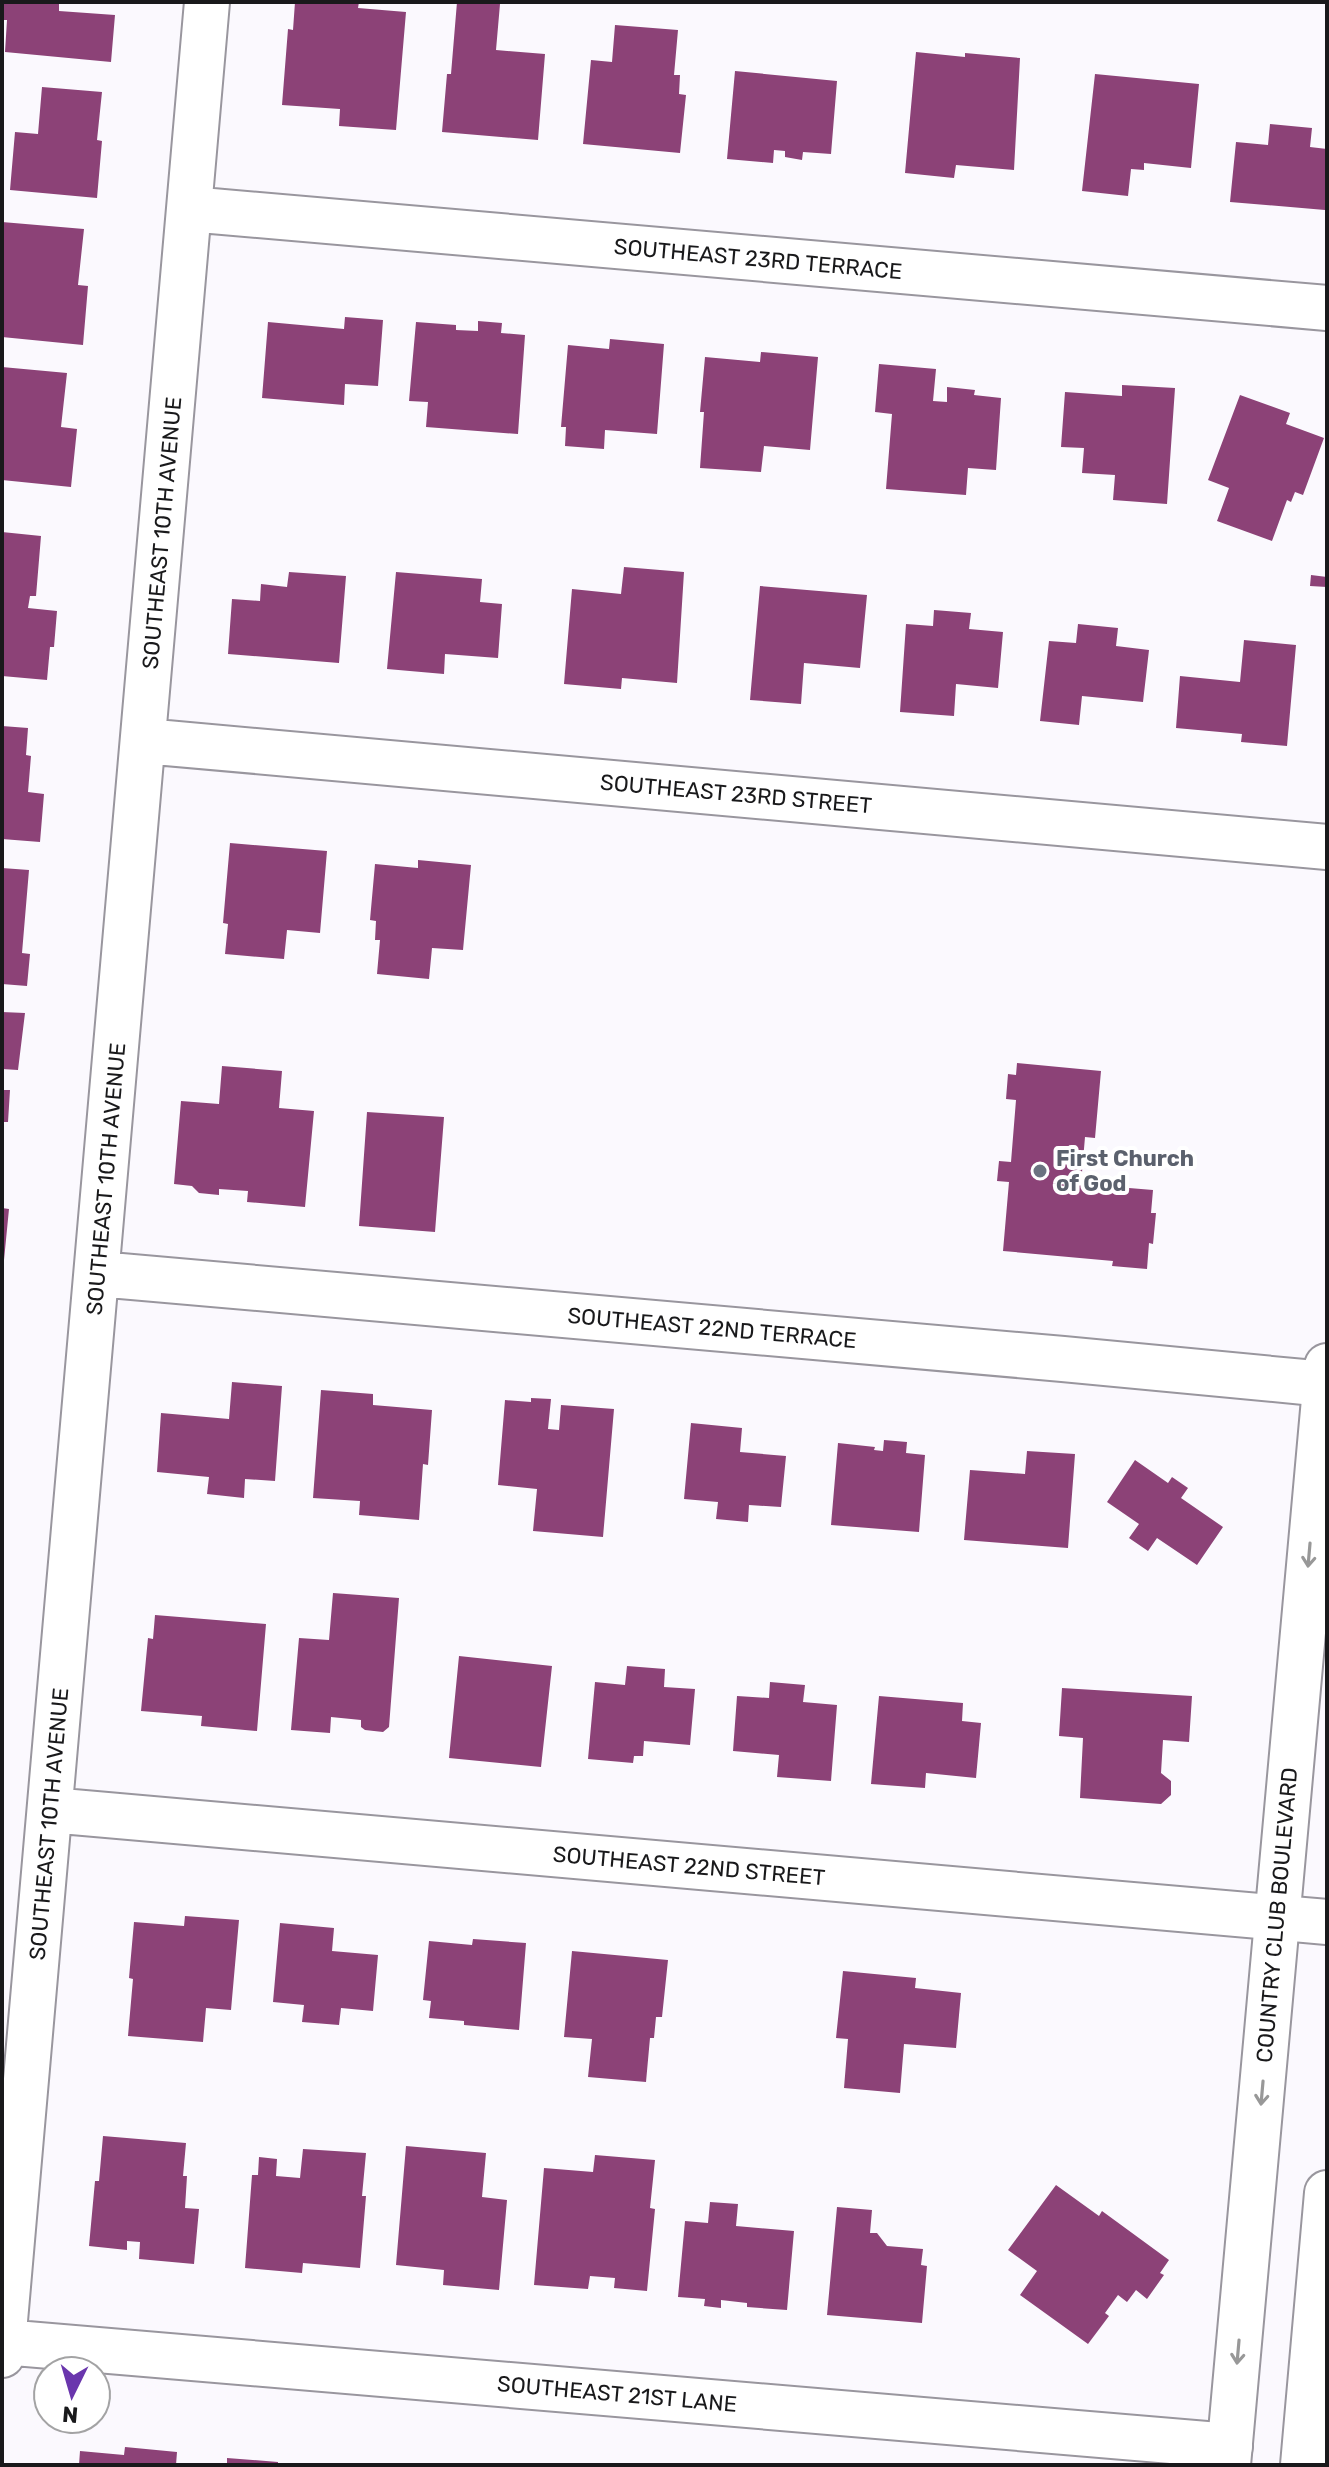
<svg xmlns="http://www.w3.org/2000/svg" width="1329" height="2467" viewBox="0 0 1329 2467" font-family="Rubik,sans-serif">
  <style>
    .building { fill: #8c4277 }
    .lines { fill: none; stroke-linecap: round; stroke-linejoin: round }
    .street-casing { stroke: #99969e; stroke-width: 48 }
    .secondary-casing { stroke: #99969e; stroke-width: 48 }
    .street { stroke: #fff; stroke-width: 44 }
    .secondary { stroke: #fff; stroke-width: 44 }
    .oneway { stroke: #989898 }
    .worship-dot { fill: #6b7280; stroke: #fff; stroke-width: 3 }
    .labels { text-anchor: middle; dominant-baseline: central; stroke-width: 8; stroke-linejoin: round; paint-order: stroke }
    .street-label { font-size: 22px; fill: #19191b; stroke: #fff }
    .worship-label { font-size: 22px; font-weight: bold; fill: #5b616d; stroke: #fff; text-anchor: start }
  </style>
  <rect width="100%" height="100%" fill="#fbf9fe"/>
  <path class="building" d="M2 2H59V11L115 15 111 62 5 52 7 20H2Z
    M295 2H359L358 8 406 12 396 130 339 126 340 109 282 105 288 29 293 30Z
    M457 2 500 4 496 50 545 54 538 140 442 132 447 74H451Z
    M615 25 678 30 674 75H680L679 94 686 95 680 153 583 144 591 60 612 62Z
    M916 52 965 57V53L1020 58 1014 170 956 165 954 178 905 173Z
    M735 71 837 81 831 154 803 152 802 160 785 157V151L774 150 773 163 727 159Z
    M1095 74 1199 84 1191 168 1144 163V170L1131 169 1128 196 1082 191Z
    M42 87 102 92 97 140 102 141 97 198 10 190 15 132 38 134Z
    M1270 124 1312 128 1310 147 1327 149 1325 210 1230 202 1236 142 1268 145Z
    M2 222 84 229 78 285 88 286 83 345 2 337Z
    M345 317 383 320 378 386 345 384 344 405 262 398 268 322 344 329Z
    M478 321 502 323 501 333 525 335 518 434 426 427 428 402 409 401 416 322 456 325V330L478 331Z
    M610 339 664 344 657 434 605 430 604 449 565 446 566 427H561L568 345 609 349Z
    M761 352 818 357 810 450 764 446 761 472 700 468 704 412H700L705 357 760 362Z
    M879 364 936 369 933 401 947 402V387L975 390 974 395 1001 398 996 470 968 468 966 495 886 489 892 414 875 412Z
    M2 367 67 373 61 427 77 429 71 487 2 480Z
    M1122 385 1175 388 1167 504 1113 500 1115 475 1082 473 1084 448 1061 447 1065 392 1122 396Z
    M1240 395 1290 413 1286 424 1324 438 1303 495 1295 492 1291 502 1287 500 1272 541 1217 521 1229 488 1208 480Z
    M2 532 41 536 36 596H30L28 608 57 611 54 647H50L47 680 2 676Z
    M624 567 684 572 677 683 622 678 621 689 564 684 572 589 621 594Z
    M289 572 346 576 339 663 228 654 232 599 260 601 261 584 287 587Z
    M396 572 482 579 480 602 502 604 498 658 445 654 444 674 387 669Z
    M1311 575 1327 577V587L1310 586Z
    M760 586 867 595 860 668 804 663 801 704 750 700Z
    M934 610 971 613 969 629 1003 632 998 688 956 684 954 716 900 712 906 624 933 626Z
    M1078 624 1118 628 1116 646 1149 650 1143 702 1082 696 1079 725 1040 721 1049 641 1076 643Z
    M1244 640 1296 645 1287 746 1241 742 1242 734 1176 728 1180 676 1240 682Z
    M2 726 28 728 26 755 31 756 28 792 44 794 40 842 2 839Z
    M230 843 327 851 320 933 287 930 284 959 225 954 228 924 223 923Z
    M418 860 471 865 463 950 432 948 429 979 377 974 380 940H375L376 921 370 920 375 864 418 868Z
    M2 868 29 870 22 953 30 954 27 986 2 984Z
    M2 1012 25 1013 18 1070 2 1069Z
    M1017 1063 1101 1071 1095 1138 1085 1137 1081 1184 1153 1190 1151 1213H1156L1153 1244 1149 1243 1147 1269 1112 1266 1113 1261 1003 1251 1009 1182 997 1181 999 1161 1011 1162 1016 1100 1006 1099 1008 1074 1016 1075Z
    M222 1066 282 1071 279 1108 314 1111 305 1207 247 1202 248 1191 219 1189V1195L199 1193 192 1186 174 1184 181 1101 219 1104Z
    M2 1090H10L8 1122H2Z
    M367 1112 444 1117 435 1232 359 1226Z
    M2 1208 9 1209 4 1260H2Z
    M232 1382 282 1386 275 1481 245 1479 244 1498 207 1494 209 1477 157 1472 161 1413 229 1419Z
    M321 1390 373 1394V1405L432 1410 428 1465 423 1464 419 1520 359 1515 360 1501 313 1498Z
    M531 1398 551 1399 548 1429 559 1430 561 1405 614 1409 603 1537 533 1531 537 1489 498 1485 505 1400 531 1402Z
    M691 1423 742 1428 740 1452 786 1456 781 1507 749 1505 748 1522 716 1519 718 1502 684 1499Z
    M884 1440 907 1442 906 1453 925 1455 919 1532 831 1525 838 1443 875 1447 874 1450 883 1451Z
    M1027 1451 1075 1454 1068 1548 964 1540 970 1470 1025 1474Z
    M1135 1460 1168 1483 1172 1477 1188 1488 1181 1498 1223 1527 1197 1565 1157 1538 1148 1551 1129 1538 1139 1524 1107 1502Z
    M333 1593 399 1598 389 1727 383 1732 365 1730 361 1727V1720L331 1717 330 1733 291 1730 299 1638 329 1640Z
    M155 1615 266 1624 257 1731 201 1726 202 1716 141 1711 148 1638 153 1639Z
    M459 1656 552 1666 541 1767 449 1758Z
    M627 1666 665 1669 664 1687 695 1689 690 1745 644 1741 643 1756H634L633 1763 588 1759 595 1682 625 1685Z
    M770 1682 805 1685 803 1702 837 1705 831 1781 777 1777 779 1755 733 1751 737 1696 769 1698Z
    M1062 1688 1192 1696 1189 1742 1163 1740 1161 1773 1171 1781V1795L1161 1804 1080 1798 1083 1738 1059 1736Z
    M879 1696 963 1703 962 1721 981 1723 976 1778 926 1773 925 1788 871 1784Z
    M185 1916 239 1920 231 2010 206 2008 203 2042 128 2036 133 1979 129 1978 134 1922 184 1926Z
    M280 1923 334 1928 332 1951 378 1955 373 2011 341 2008 339 2025 302 2022 304 2005 273 2002Z
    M473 1939 526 1943 519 2030 464 2025V2021L429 2018 431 2001 423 2000 429 1941 472 1945Z
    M572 1951 668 1960 662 2017H656L654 2038H650L646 2082 588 2077 592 2039 564 2037Z
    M843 1971 916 1978 915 1988 961 1993 956 2048 904 2044 900 2093 844 2088 848 2039 836 2038Z
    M103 2136 186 2143 183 2176H187L185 2208 199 2209 194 2264 139 2259 140 2242 127 2241V2250L89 2246 95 2181H99Z
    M406 2146 486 2153 482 2197 507 2200 499 2290 443 2285 444 2270 396 2265Z
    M303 2149 366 2153 362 2196H366L360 2268 303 2263 302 2273 245 2268 252 2175H258L259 2157 277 2159 276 2176 300 2178Z
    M595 2155 655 2160 650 2208 655 2209 647 2291 614 2288 615 2278 590 2276 588 2289 534 2285 544 2168 593 2172Z
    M1056 2185 1099 2216 1102 2211 1169 2260 1160 2273 1164 2275 1147 2299 1136 2290 1127 2302 1118 2295 1105 2313 1109 2316 1088 2344 1020 2295 1037 2271 1008 2250Z
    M710 2202 738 2204 736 2226 794 2231 787 2310 747 2307V2303L721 2300V2308L704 2306 705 2299 678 2297 685 2221 708 2223Z
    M837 2207 872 2210 870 2233H877L887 2246 923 2249 921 2265 927 2266 922 2323 827 2315Z
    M125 2447 177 2452 176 2465H79L80 2451 124 2455Z
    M227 2458 278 2462V2465H227Z"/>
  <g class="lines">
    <defs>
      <path id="street" d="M189 209 1327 308
        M144 741 1327 847
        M98 1274 1063 1359 1325 1384
        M50 1810 1327 1922
        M3 2342 1230 2446
        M2 2355 207 2"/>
      <path id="secondary" d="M1228 2465 1327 1366
        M1303 2465 1327 2193"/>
    </defs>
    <use href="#street" class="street-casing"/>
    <use href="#secondary" class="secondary-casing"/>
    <use href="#street" class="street"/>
    <use href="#secondary" class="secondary"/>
  </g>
  <defs><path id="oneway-shaft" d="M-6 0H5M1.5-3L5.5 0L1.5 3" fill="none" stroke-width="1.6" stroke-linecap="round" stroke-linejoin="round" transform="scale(2)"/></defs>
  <g class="oneway">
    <use href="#oneway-shaft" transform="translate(1309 1555) rotate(95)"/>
    <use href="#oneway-shaft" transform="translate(1262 2093) rotate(95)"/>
    <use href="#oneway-shaft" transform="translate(1238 2352) rotate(95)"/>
  </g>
  <circle class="worship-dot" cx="1040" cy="1171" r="8"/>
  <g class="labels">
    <g class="street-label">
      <text transform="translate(758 259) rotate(5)">SOUTHEAST 23RD TERRACE</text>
      <text transform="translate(162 533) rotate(-85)">SOUTHEAST 10TH AVENUE</text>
      <text transform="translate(736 794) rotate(5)">SOUTHEAST 23RD STREET</text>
      <text transform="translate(106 1179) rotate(-85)">SOUTHEAST 10TH AVENUE</text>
      <text transform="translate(712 1328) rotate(5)">SOUTHEAST 22ND TERRACE</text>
      <text transform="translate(49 1824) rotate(-85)">SOUTHEAST 10TH AVENUE</text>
      <text transform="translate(689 1866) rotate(5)">SOUTHEAST 22ND STREET</text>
      <text transform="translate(1277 1915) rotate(-85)">COUNTRY CLUB BOULEVARD</text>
      <text transform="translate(617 2394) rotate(5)">SOUTHEAST 21ST LANE</text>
    </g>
    <g class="worship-label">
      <text x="1056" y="1158">First Church<tspan x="1056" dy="25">of God</tspan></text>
    </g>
  </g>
  <rect width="1329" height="2467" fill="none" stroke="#19191b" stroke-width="8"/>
  <g transform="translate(72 2395) rotate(185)"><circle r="38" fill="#ffffff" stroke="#a3a3a4" stroke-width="2"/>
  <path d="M0-6L14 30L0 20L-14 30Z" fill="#6a36ad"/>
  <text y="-12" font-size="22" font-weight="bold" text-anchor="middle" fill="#19191b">N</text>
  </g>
</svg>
